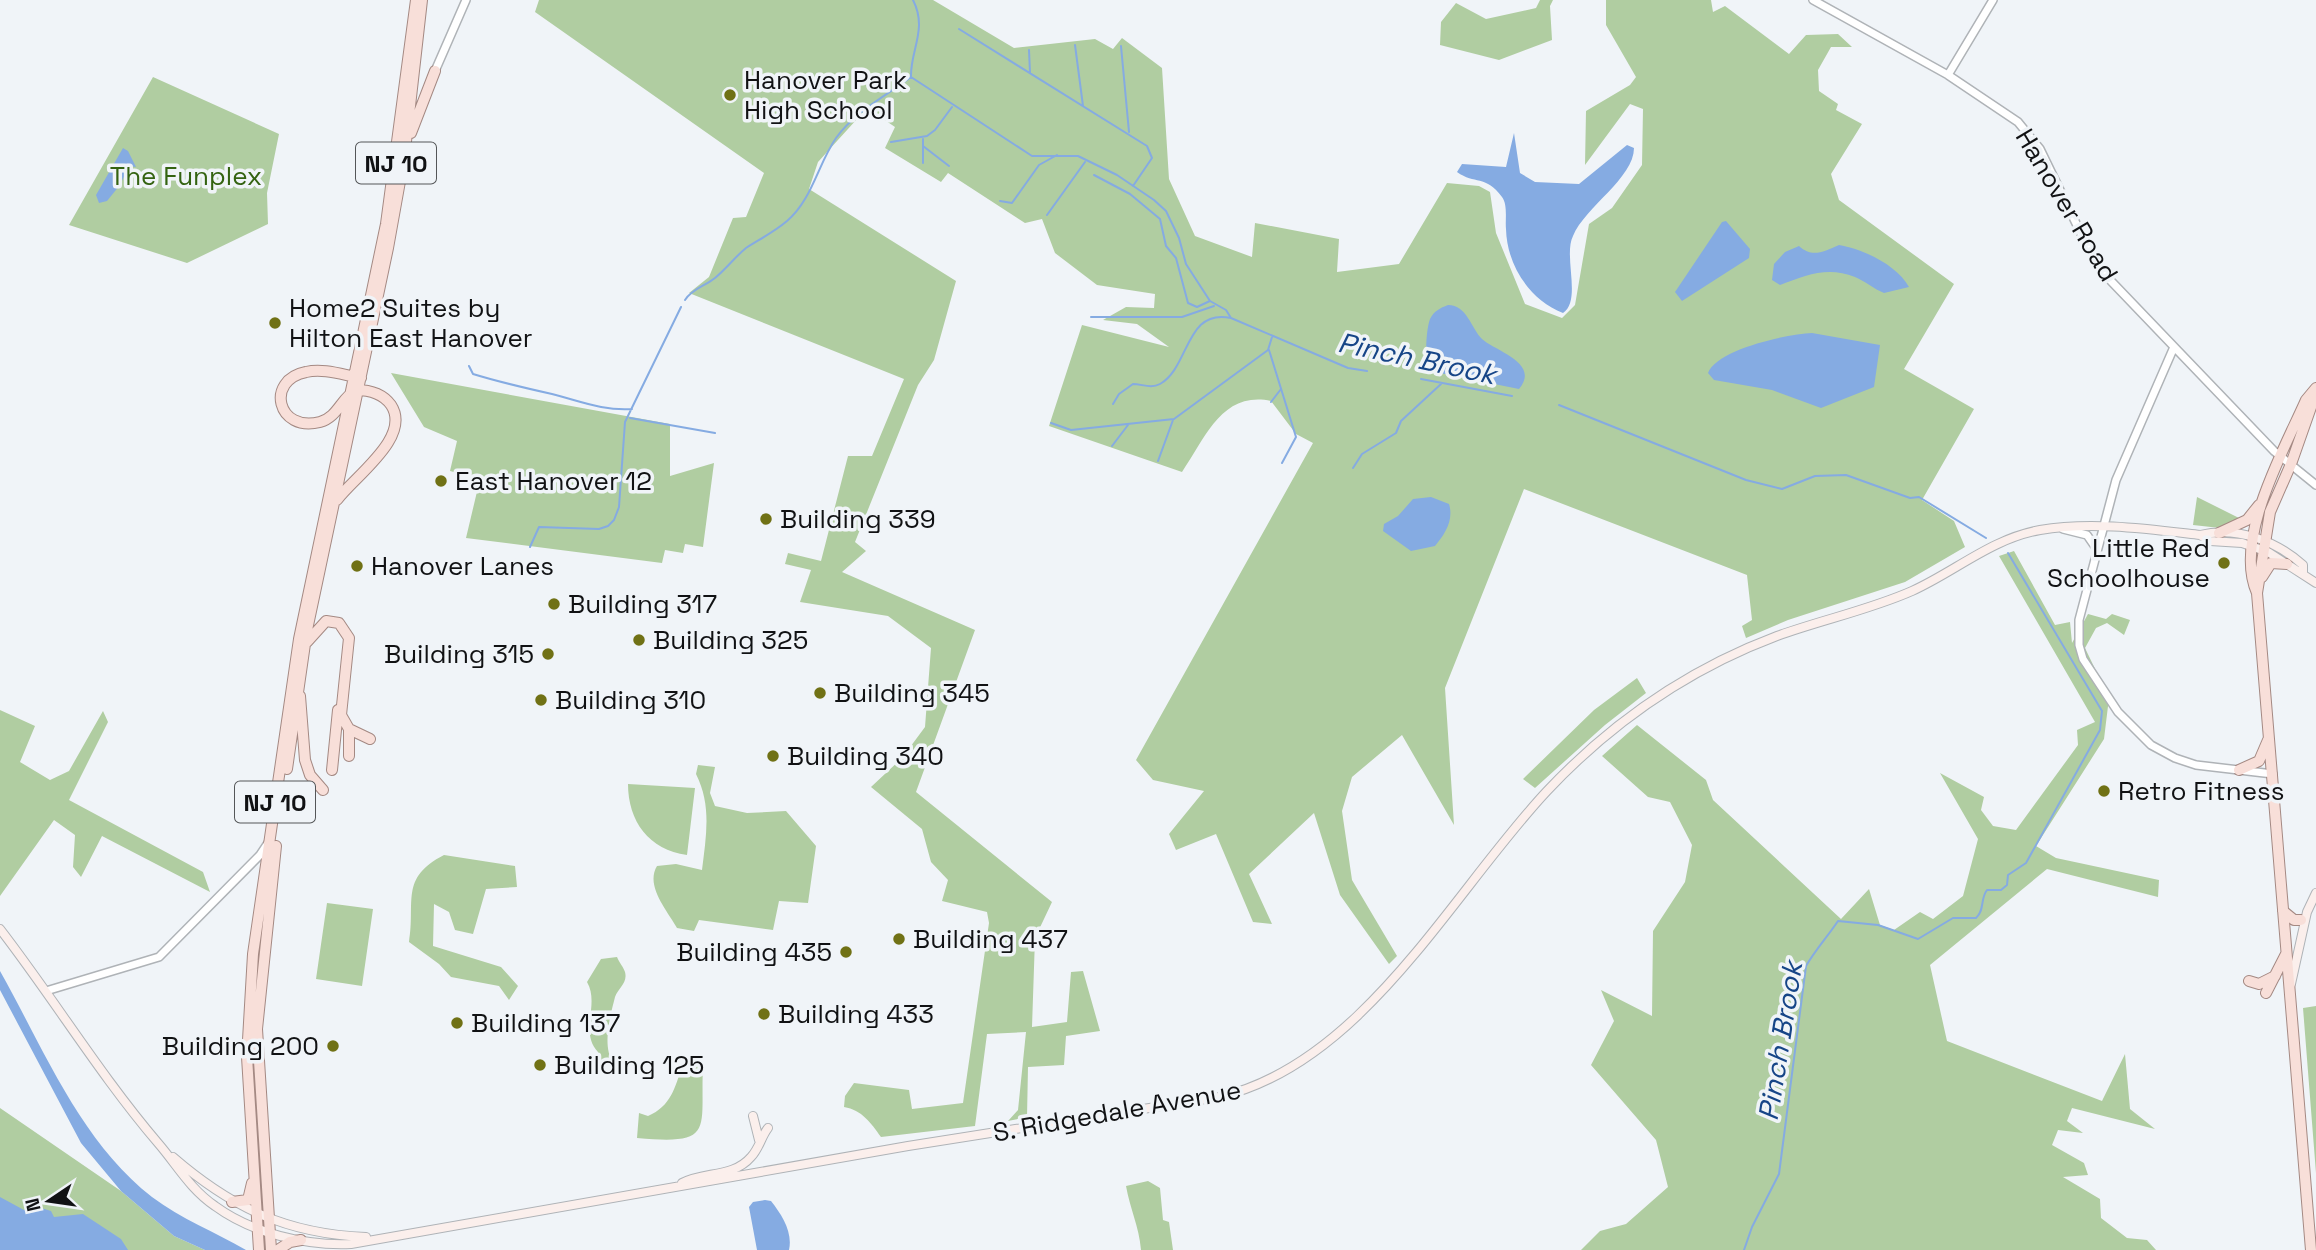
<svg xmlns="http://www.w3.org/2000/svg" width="2316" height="1250" viewBox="0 0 2316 1250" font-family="'Space Grotesk',sans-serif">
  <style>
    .green { fill: #b0cda1 }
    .water { fill: #85abe2 }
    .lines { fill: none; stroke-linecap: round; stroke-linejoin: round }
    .stream { stroke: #85abe2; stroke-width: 2 }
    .tertiary-casing { stroke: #afb3b7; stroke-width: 10 }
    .secondary-casing { stroke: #afb3b7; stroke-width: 10 }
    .primary-casing { stroke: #a48983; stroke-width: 12 }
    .tertiary { stroke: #fff; stroke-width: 7 }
    .secondary { stroke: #fbefec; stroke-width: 8 }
    .primary { stroke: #f8dfd9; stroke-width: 10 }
    .poi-dot { fill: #707115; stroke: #f0f4f8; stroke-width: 2.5 }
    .labels { text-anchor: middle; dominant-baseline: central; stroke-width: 7; stroke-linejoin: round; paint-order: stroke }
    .shield { fill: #f0f4f8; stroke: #545658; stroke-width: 2 }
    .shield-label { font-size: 24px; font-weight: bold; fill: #111214 }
    .poi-label { font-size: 26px; fill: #111214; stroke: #f0f4f8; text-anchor: start }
    .park-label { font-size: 26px; fill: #346311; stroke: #f0f4f8 }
    .street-label { font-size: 26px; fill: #111214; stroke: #f0f4f8 }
    .water-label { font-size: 28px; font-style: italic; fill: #164587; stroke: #f0f4f8 }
  </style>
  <rect width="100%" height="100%" fill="#f0f4f8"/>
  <path class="green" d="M539 0H933L1014 48 1095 39 1113 49 1122 38 1162 68 1169 179 1195 236 1252 257 1255 223 1339 239 1337 272 1399 264 1447 183 1479 186 1490 192 1496 233 1525 304 1562 318 1575 305 1589 224 1612 208 1642 165 1643 109 1630 104 1585 165 1586 111 1630 85 1636 77 1606 25V0H1711L1713 12 1725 6 1789 54 1806 35 1838 34 1852 47H1831L1818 70 1819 91 1838 104 1836 110 1862 124 1831 174 1839 200 1954 284 1904 369 1974 409 1922 500 1954 521 1965 547 1905 582 1788 620 1746 638 1742 626 1752 620 1747 575 1524 489 1445 688 1454 825 1402 735 1352 777 1342 811 1352 880 1397 956 1389 964 1340 895 1314 813 1249 874 1272 924 1253 922 1216 834 1176 850 1169 834 1204 791 1153 780 1136 760 1313 443 1296 434 1271 401C1222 391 1206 437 1182 472L1049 426 1082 325 1169 347 1137 324 1103 320 1126 307 1154 308 1155 294 1097 285 1055 253 1042 219 1025 223 948 173 941 182 885 148 895 127 867 108 818 162 809 189 956 281 934 360 918 385 855 542 866 551 842 572 975 630 916 792 1052 902 1035 938 1032 1027 1067 1022 1071 972 1083 971 1100 1031 1066 1036 1064 1065 1028 1067 1027 1117 1008 1121 1018 1110 1026 1032 987 1034 975 1126 881 1137C871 1123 862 1110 844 1107L845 1096 854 1083 909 1090 912 1109 963 1103 989 923 987 912 942 901 948 880 931 862 922 829 871 787 902 758 925 727 931 648 888 616 800 602 811 570 785 564 788 553 821 561 848 456H872L904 379 689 293 709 277 733 218 746 217 764 173 535 12Z
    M1540 0H1553L1550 6 1552 40 1499 60 1440 45 1441 22 1456 3 1486 19 1536 8Z
    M153 77 279 134 267 193 268 224 187 263 69 225Z
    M391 373 670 424V476L714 463 703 547 685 544 683 553 665 550 662 563 466 538 480 479 450 471 457 441 424 427Z
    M2197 497 2243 520 2220 528 2193 525Z
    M2014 551 2055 625 2070 622 2072 643 2088 614 2106 619 2112 614 2130 620 2124 635 2107 623 2096 628 2085 648 2109 698 2104 739 2036 846 2056 858 2159 880 2158 897 2047 869 1930 965 1947 1041 2102 1101 2125 1054 2130 1109 2155 1129 2072 1108 2067 1121 2083 1133 2058 1130 2052 1145 2084 1163 2088 1175 2063 1177 2100 1199 2101 1218 2127 1238 2147 1240 2156 1250H1581L1600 1231 1626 1224 1668 1187 1656 1140 1591 1065 1614 1021 1601 990 1652 1016 1653 931 1685 882 1692 845 1670 802 1648 797 1602 756 1637 725 1706 780 1713 800 1841 919 1869 889 1880 925 1894 930 1920 912 1933 919 1963 896 1978 839 1940 773 1984 797 1981 810 1993 826 2016 830 2078 745 2077 730 2095 722 1999 556Z
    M1637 678 1646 693 1605 725 1535 788 1523 779 1594 710Z
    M0 710 35 726 20 762 50 780 69 771 103 711 108 722 69 800 203 872 210 892 102 836 81 877 73 867 75 835 54 820 0 896Z
    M698 765 715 767 710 793 715 806 747 813 786 811 816 846 808 903 779 901 773 930 699 920 694 931 677 928C667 910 645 886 657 866L676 864 702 870C706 836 712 806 696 774Z
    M628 784 695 788 687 855C649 850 628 821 628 784Z
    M444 855 515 866 517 887 486 889 473 934 455 930 449 912 434 904 433 946 501 967 518 986 509 1000 499 986 451 977 439 964 409 942C416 902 399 878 444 855Z
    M327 903 373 909 362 986 316 979Z
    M617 957C619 962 624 968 625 972 628 983 618 988 615 997 610 1017 602 1045 613 1063L598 1070V1052C579 1032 600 1004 587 982L601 959Z
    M2316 1006V1173L2303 1008Z
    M695 1058 703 1065C700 1131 716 1145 637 1138L639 1113 648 1116C671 1106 675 1088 682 1066Z
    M0 1108 121 1191 174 1236 205 1250H0Z
    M1148 1181 1160 1188 1163 1220 1169 1222 1173 1250H1141C1139 1226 1130 1209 1126 1186Z"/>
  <path class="water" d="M1514 133 1520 173 1535 182 1579 184 1627 145 1634 148C1634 178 1585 207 1573 236 1563 256 1582 300 1563 313 1530 300 1507 266 1506 229 1505 220 1508 205 1502 197 1485 174 1475 185 1457 172L1462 164 1506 167Z
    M123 148 128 151 136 167 129 166 120 185 107 201 99 203 96 195Z
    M1726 221 1750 249 1749 258 1682 301 1675 292 1722 222Z
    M1839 245C1863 249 1897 265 1909 287L1884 293C1874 289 1865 281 1855 277 1828 266 1806 275 1780 285L1772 280 1774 264 1785 252 1799 246C1812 258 1823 252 1839 245Z
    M1448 305C1467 305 1471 328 1482 339 1495 351 1541 363 1519 389L1430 371C1424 364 1426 329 1430 319 1434 311 1440 308 1448 305Z
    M1812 333 1880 345 1874 387 1821 408 1772 390 1714 380 1708 373C1717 349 1788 334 1812 333Z
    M1431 497 1449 504C1454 520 1445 534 1435 546L1411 551 1383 531 1384 524 1398 516 1413 499Z
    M0 971C44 1049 80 1141 152 1197 181 1219 215 1232 246 1250H205L174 1236 121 1191 81 1143 0 990Z
    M0 1197 24 1210 35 1206 51 1211 54 1217 83 1214 121 1239 128 1250H0Z
    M765 1200 771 1201C782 1215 793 1232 789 1250H757L749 1207 753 1202Z"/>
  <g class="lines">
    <path class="stream" d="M913 0C928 29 910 51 911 77L1032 156H1078L1117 175 1154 200 1166 211 1179 238 1186 264 1210 301 1226 310 1231 318 1348 368 1367 371
      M959 29 1147 146 1152 158 1133 186
      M1075 45 1083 106
      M1121 46 1129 132
      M1029 50 1030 73
      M891 142 927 136 935 130 952 107
      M923 146 949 166
      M923 163V139
      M1094 175 1130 194 1160 219 1166 246 1176 258 1188 303 1197 307 1210 301
      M1000 201 1012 203 1039 165 1057 155
      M1047 215 1085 162
      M685 300C692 289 705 286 715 278 726 269 735 257 746 248 760 239 774 232 787 221 812 200 818 164 836 138 856 111 884 97 911 77
      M1091 317H1182L1214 306
      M1269 350 1296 437 1282 463
      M469 366 473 374C499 382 525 388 552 394 580 401 603 411 632 409
      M1421 379 1512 396
      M1271 402 1281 389
      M1113 404 1119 394 1133 384C1142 384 1151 389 1160 384 1190 367 1185 308 1231 318
      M1559 405 1746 480 1782 489 1815 476 1846 475 1910 498 1919 497 1986 538
      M630 418 715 433
      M1051 423 1071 430 1174 419 1268 350 1272 337
      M1112 446 1128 425
      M1158 461 1173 420
      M1353 468 1362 454 1396 433 1401 421 1441 384
      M530 547 539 527 599 529 608 526 614 520 619 507 625 422 681 307
      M1744 1250 1752 1227 1779 1174 1806 966C1816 949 1828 936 1838 921L1878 925 1918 939 1953 918H1976C1985 910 1980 899 1987 890H2001L2007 885 2008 875 2026 863 2100 730 2102 711 2008 553"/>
    <defs>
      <path id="tertiary" d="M1813 0 1948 75 2018 122 2040 149 2087 246 2111 281 2274 451 2316 485
        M435 71 466 0
        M1948 75 1993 0
        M2174 347 2116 480 2079 620V645L2083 659 2118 712 2151 745 2175 758 2196 765 2273 774
        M2063 529 2087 535 2096 548
        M46 991 159 957 260 855 268 843"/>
      <path id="secondary" d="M2200 535C2236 526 2275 540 2303 565V573
        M0 929C54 999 100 1075 158 1143 177 1165 190 1189 215 1206 252 1233 305 1246 351 1244L908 1146 1219 1097C1363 1064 1453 891 1547 791 1612 722 1689 669 1777 636 1821 620 1869 610 1912 591 1956 571 1991 539 2040 530 2091 521 2148 529 2200 535L2210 541 2242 543 2268 552 2316 583
        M2291 984 2307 912 2316 893
        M753 1116 759 1140
        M173 1157C232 1208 287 1234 366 1237
        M682 1183C704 1171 733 1178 751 1157 759 1149 761 1137 768 1128"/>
      <path id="primary" d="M411 133 435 71
        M337 500C355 476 412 437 391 405 383 394 369 390 356 390 341 398 338 417 320 422 277 433 265 380 306 372 324 368 343 375 361 378
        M2219 533 2247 520 2259 505
        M2262 577 2271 563 2287 564
        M2257 593C2233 539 2284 450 2306 400L2316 388
        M307 642 326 621 339 623 349 638 341 715 349 729V756
        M300 696 305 760 310 775 323 790
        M349 729 370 739
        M287 769 307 630 388 248 404 159 422 0
        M332 770 338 710
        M2239 770 2259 761 2268 740
        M2283 911 2294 920H2301
        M2249 981 2259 984 2275 976
        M2266 993 2286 954
        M232 1202 248 1200 252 1183
        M259 1250 247 1057 253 954 299 639 386 224 416 0
        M271 1250 257 1029 276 846
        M278 1250 290 1242 301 1240
        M2311 1250 2257 593 2270 512 2291 464 2316 393"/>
    </defs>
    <use href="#tertiary" class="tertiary-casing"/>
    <use href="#secondary" class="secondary-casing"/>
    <use href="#primary" class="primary-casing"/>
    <use href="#tertiary" class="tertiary"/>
    <use href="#secondary" class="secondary"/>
    <use href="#primary" class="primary"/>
  </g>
  <g class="poi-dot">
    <circle cx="730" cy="95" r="7"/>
    <circle cx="275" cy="323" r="7"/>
    <circle cx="441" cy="481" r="7"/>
    <circle cx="766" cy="519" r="7"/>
    <circle cx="2224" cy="563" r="7"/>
    <circle cx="357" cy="566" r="7"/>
    <circle cx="554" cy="604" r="7"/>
    <circle cx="639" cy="640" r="7"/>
    <circle cx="548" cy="654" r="7"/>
    <circle cx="820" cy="693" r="7"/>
    <circle cx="541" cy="700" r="7"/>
    <circle cx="773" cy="756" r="7"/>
    <circle cx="2104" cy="791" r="7"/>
    <circle cx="899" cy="939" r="7"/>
    <circle cx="846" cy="952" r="7"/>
    <circle cx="764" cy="1014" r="7"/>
    <circle cx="457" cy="1023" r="7"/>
    <circle cx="333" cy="1046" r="7"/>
    <circle cx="540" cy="1065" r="7"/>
  </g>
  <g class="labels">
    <g class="shield">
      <rect x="356" y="142.5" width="80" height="41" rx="5"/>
      <rect x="235" y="781.5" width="80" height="41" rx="5"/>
    </g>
    <g class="shield-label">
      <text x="396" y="163">NJ 10</text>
      <text x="275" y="802">NJ 10</text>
    </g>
    <g class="poi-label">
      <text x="744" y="80">Hanover Park<tspan x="744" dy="30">High School</tspan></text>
      <text x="289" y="308">Home2 Suites by<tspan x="289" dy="30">Hilton East Hanover</tspan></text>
      <text x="455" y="481">East Hanover 12</text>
      <text x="780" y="519">Building 339</text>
      <text x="2210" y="548" text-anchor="end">Little Red<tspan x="2210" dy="30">Schoolhouse</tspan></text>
      <text x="371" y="566">Hanover Lanes</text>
      <text x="568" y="604">Building 317</text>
      <text x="653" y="640">Building 325</text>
      <text x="534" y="654" text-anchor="end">Building 315</text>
      <text x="834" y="693">Building 345</text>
      <text x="555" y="700">Building 310</text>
      <text x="787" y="756">Building 340</text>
      <text x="2118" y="791">Retro Fitness</text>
      <text x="913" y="939">Building 437</text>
      <text x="832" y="952" text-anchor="end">Building 435</text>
      <text x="778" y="1014">Building 433</text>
      <text x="471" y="1023">Building 137</text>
      <text x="319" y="1046" text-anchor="end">Building 200</text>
      <text x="554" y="1065">Building 125</text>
    </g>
    <g class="park-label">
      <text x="186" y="176">The Funplex</text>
    </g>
    <g class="street-label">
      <text transform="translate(2067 205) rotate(59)">Hanover Road</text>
      <text transform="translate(1117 1111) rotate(-10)">S. Ridgedale Avenue</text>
    </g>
    <g class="water-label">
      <text transform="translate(1417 358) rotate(12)">Pinch Brook</text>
      <text transform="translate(1780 1041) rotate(-81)">Pinch Brook</text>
    </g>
  </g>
  <g transform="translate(49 1201) rotate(257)" stroke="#f0f4f8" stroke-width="5" paint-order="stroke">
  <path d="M0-5L12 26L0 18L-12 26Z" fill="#111214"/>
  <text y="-10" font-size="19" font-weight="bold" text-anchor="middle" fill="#111214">N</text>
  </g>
</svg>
